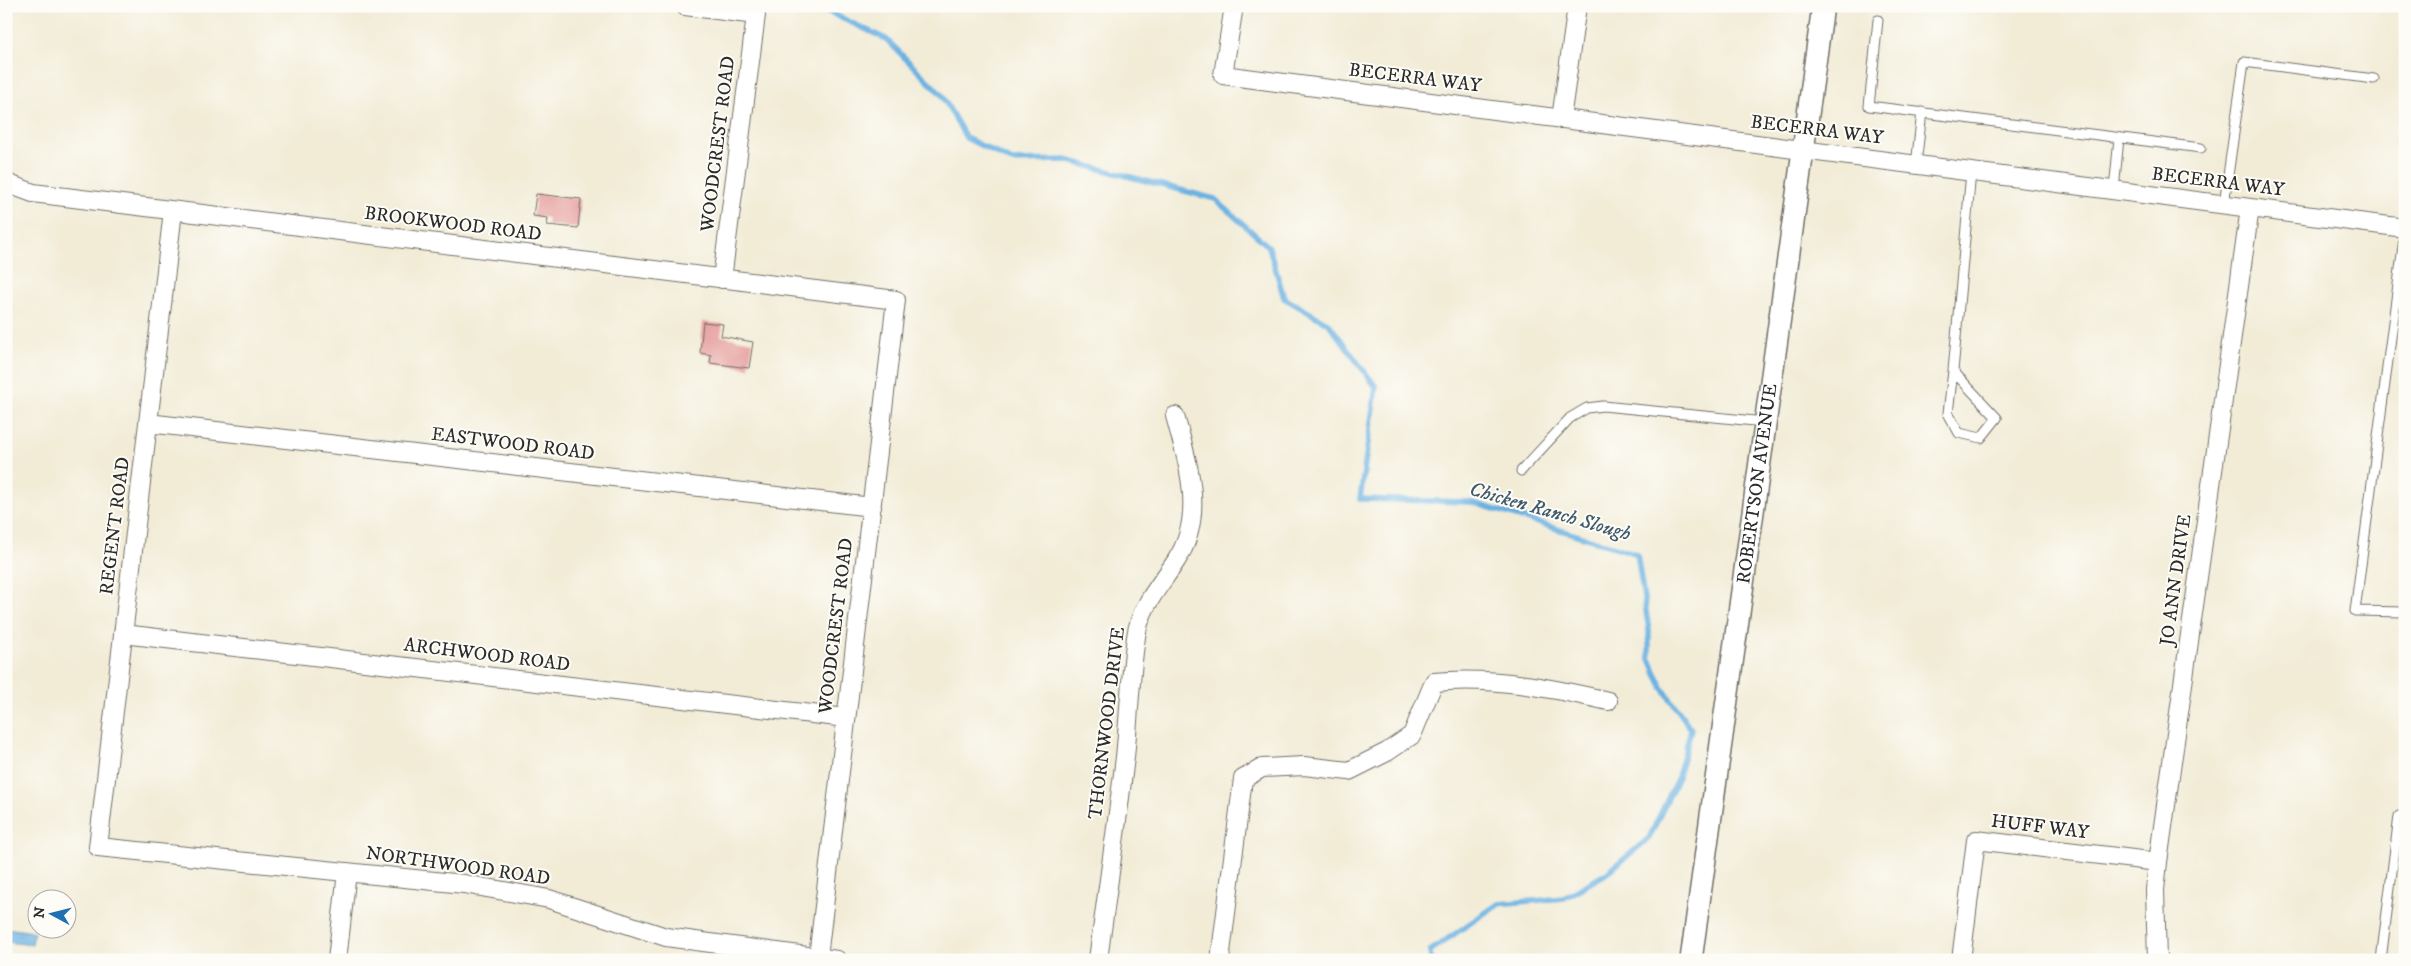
<svg xmlns="http://www.w3.org/2000/svg" width="2411" height="966" viewBox="0 0 2411 966" font-family="'IM FELL DW Pica',serif">
  <style>
    .water { fill: #6bb2e2; stroke: #4b6e86 }
    .lines { fill: none; stroke-linecap: round; stroke-linejoin: round }
    .stream { stroke: #6bb2e2; stroke-width: 5.5 }
    .building { fill: #e59d9c }
    .service-casing { stroke: #716f67; stroke-width: 11 }
    .minor-casing { stroke: #716f67; stroke-width: 20 }
    .tertiary-casing { stroke: #716f67; stroke-width: 24 }
    .service { stroke: #fff; stroke-width: 9 }
    .minor { stroke: #fff; stroke-width: 18 }
    .tertiary { stroke: #fff; stroke-width: 21 }
    .labels { text-anchor: middle; dominant-baseline: central; stroke-width: 4; stroke-linejoin: round; paint-order: stroke }
    .street-label { font-size: 19px; fill: #2b2b2b; stroke: #fdfcf7 }
    .water-label { font-size: 20px; font-style: italic; fill: #415a6b; stroke: #fdfcf7 }
  </style>
  <rect width="100%" height="100%" fill="#fdfcf7"/>
  <filter id="ink" filterUnits="userSpaceOnUse"><feTurbulence type="fractalNoise" baseFrequency=".02" numOctaves="2"/><feDisplacementMap in="SourceGraphic" scale="10" xChannelSelector="R" yChannelSelector="G"/><feConvolveMatrix kernelMatrix="1 2 1 2 8 2 1 2 1" color-interpolation-filters="sRGB"/></filter>
  <filter id="wash" filterUnits="userSpaceOnUse"><feTurbulence type="fractalNoise" baseFrequency=".0096" numOctaves="4" result="noise"/><feDisplacementMap in="SourceGraphic" scale="20" xChannelSelector="R" yChannelSelector="G"/><feGaussianBlur stdDeviation="1.12" result="paint"/><feColorMatrix in="noise" values="0 0 0 0 0 0 0 0 0 0 0 0 0 0 0 0 0 1.4 0 .05"/><feComposite in="paint" operator="in"/></filter>
  <g filter="url(#wash)">
    <rect width="100%" height="100%" fill="#f2ecd7"/>
    <path class="water" d="M6 928 34 932 32 945 6 942Z"/>
    <g class="lines">
      <path class="stream" d="M816 6 886 39 941 94 966 138 1012 161 1066 160 1215 199 1269 247 1284 298 1329 324 1376 387 1360 499 1471 502 1637 554 1649 630V657L1662 687 1691 729 1678 777 1649 838 1607 873 1564 898 1498 904 1430 951 1431 960"/>
    </g>
    <g id="blocks">
      <path class="building" d="M536 194 581 199 578 228 547 225 548 218 533 216Z
        M703 322 723 324 721 336 753 342 749 368 710 363 711 355 700 353Z"/>
    </g>
  </g>
  <g filter="url(#ink)">
    <use href="#blocks" fill-opacity="0" stroke="#716f67" stroke-width="1"/>
    <g class="lines">
      <defs>
        <path id="service" d="M1878 20 1869 106 2201 148
          M1916 165 1922 112
          M2114 190 2119 138
          M2224 204 2244 62 2374 79
          M2405 231 2355 611 2405 612
          M1953 371 1948 413 1959 433 1981 438 1997 418 1953 371 1971 172
          M1521 471 1570 418 1587 408 1603 406 1765 422
          M2381 960 2399 816 2405 817"/>
        <path id="minor" d="M685 6 756 15 722 279
          M1234 6 1223 75 2405 228
          M1561 119 1577 6
          M6 183 33 193 896 300 818 957
          M173 211 98 847 464 884 549 899 666 937 837 960
          M148 423 872 507
          M123 634 846 718
          M337 960 347 872
          M1098 960C1107 892 1117 825 1125 757 1129 718 1130 677 1136 637 1140 606 1160 586 1176 561 1206 516 1188 464 1175 416
          M1220 960 1243 779 1262 768 1304 766 1349 771 1387 752 1412 735 1434 682C1492 676 1552 688 1608 701
          M1961 960 1976 840 2158 862
          M2157 960 2155 890 2158 862 2250 208"/>
        <g id="tertiary">
          <path id="s1" d="M1691 960 1823 6"/>
        </g>
      </defs>
      <use href="#service" class="service-casing"/>
      <use href="#minor" class="minor-casing"/>
      <use href="#tertiary" class="tertiary-casing"/>
      <use href="#service" class="service"/>
      <use href="#minor" class="minor"/>
      <use href="#tertiary" class="tertiary"/>
    </g>
  </g>
  <g class="labels">
    <g class="street-label">
      <text transform="translate(1415 78) rotate(7)">BECERRA WAY</text>
      <text transform="translate(1817 130) rotate(7)">BECERRA WAY</text>
      <text transform="translate(718 144) rotate(-83)">WOODCREST ROAD</text>
      <text transform="translate(2218 182) rotate(7)">BECERRA WAY</text>
      <text transform="translate(453 224) rotate(7)">BROOKWOOD ROAD</text>
      <text transform="translate(513 444) rotate(7)">EASTWOOD ROAD</text>
      <text stroke="none"><textPath href="#s1" startOffset="481">ROBERTSON AVENUE</textPath></text>
      <text transform="translate(115 526) rotate(-83)">REGENT ROAD</text>
      <text transform="translate(2176 580) rotate(-82)">JO ANN DRIVE</text>
      <text transform="translate(836 626) rotate(-83)">WOODCREST ROAD</text>
      <text transform="translate(487 655) rotate(7)">ARCHWOOD ROAD</text>
      <text transform="translate(1107 723) rotate(-83)">THORNWOOD DRIVE</text>
      <text transform="translate(2040 827) rotate(7)">HUFF WAY</text>
      <text transform="translate(458 866) rotate(8)">NORTHWOOD ROAD</text>
    </g>
    <g class="water-label">
      <text transform="translate(1550 512) rotate(16)">Chicken Ranch Slough</text>
    </g>
  </g>
  <rect width="2411" height="966" fill="none" stroke="#fdfcf7" stroke-width="25"/>
  <g transform="translate(52 914) rotate(277)"><circle r="24" fill="#fdfcf7" stroke="#a9a8a5"/>
  <path d="M0-4L9 19L0 12L-9 19Z" fill="#1f6fb2"/>
  <text y="-8" font-size="14" font-weight="bold" text-anchor="middle" fill="#2b2b2b">N</text>
  </g>
</svg>
